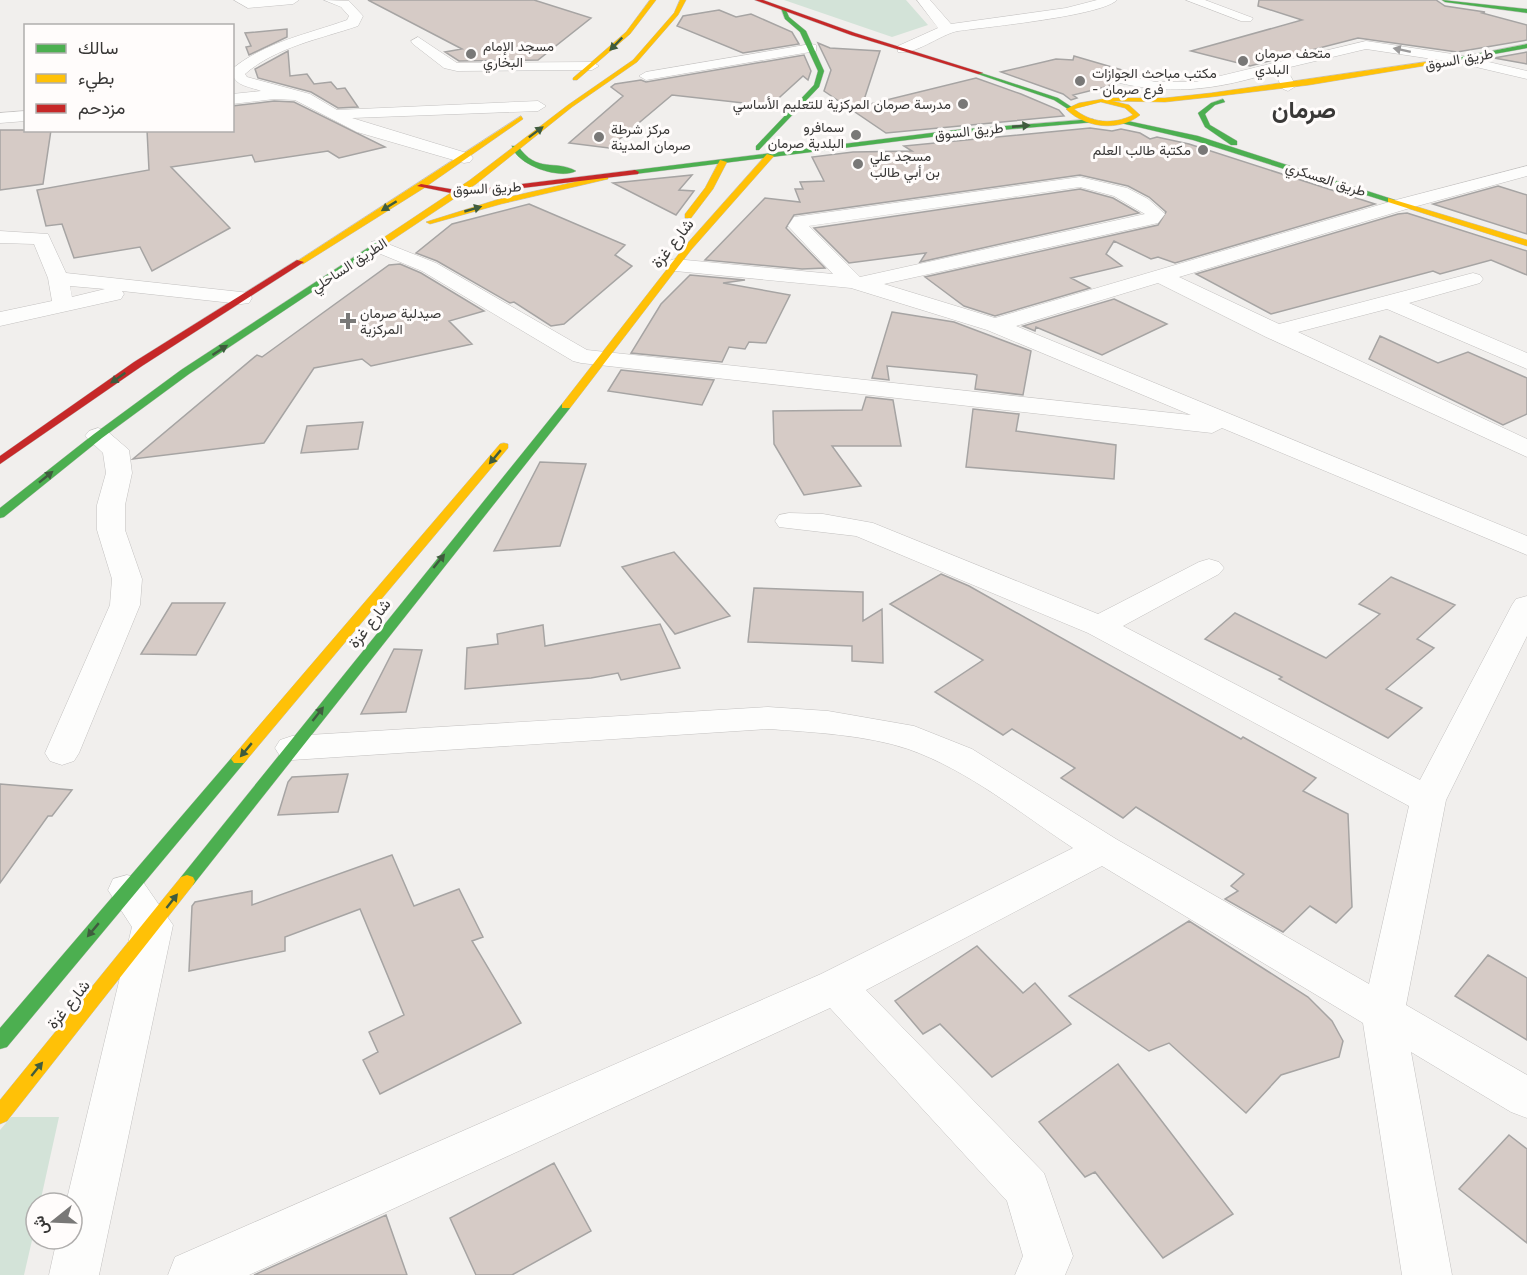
<svg xmlns="http://www.w3.org/2000/svg" width="1527" height="1275" viewBox="0 0 1527 1275" font-family="'Libre Baskerville',Vazirmatn,serif">
  <style>
    .green { fill: #d3e3d8 }
    .building { fill: #d6cbc6; stroke: #a6a4a3; stroke-width: 1.5 }
    .lines { fill: none; stroke-linecap: round; stroke-linejoin: round }
    .street-casing { stroke: #c3c1c0; stroke-width: 1 }
    .fast-casing { stroke: #c3c1c0; stroke-width: 1 }
    .slow-casing { stroke: #c3c1c0; stroke-width: 1 }
    .jam-casing { stroke: #c3c1c0; stroke-width: 1 }
    .street { fill: #fdfdfc; fill-rule: evenodd }
    .fast { fill: #4caf50; fill-rule: evenodd }
    .slow { fill: #ffc107; fill-rule: evenodd }
    .jam { fill: #c62828; fill-rule: evenodd }
    .oneway { fill: #3f5c3e }
    .oneway2 { fill: #9b9a9a }
    .poi-dot { fill: #797877; stroke: #fffcfb; stroke-width: 2 }
    .labels { text-anchor: middle; dominant-baseline: central; stroke-width: 6; stroke-linejoin: round; paint-order: stroke }
    .far-poi-label { font-size: 14px; fill: #393837; stroke: #fffcfb; text-anchor: start }
    .far-street-label { font-size: 14px; fill: #393837; stroke: #fffcfb }
    .street-label { font-size: 16px; fill: #393837; stroke: #fffcfb }
    .far-town-label { font-size: 24px; font-weight: bold; fill: #393837; stroke: #fffcfb }
  </style>
  <rect width="100%" height="100%" fill="#f1efed"/>
  <path class="green" d="M784 0H906L928 25 892 37Z
    M11 1117H59L40 1203H36V1223L24 1275H0V1130Z"/>
  <path class="building" d="M368 0H534L591 18 538 60 459 61 445 52 462 49Z
    M1259 0H1436L1445 6 1485 12 1482 13 1527 25V40L1457 52 1358 38 1250 66 1191 51 1302 20 1258 6Z
    M719 10 736 17 751 14 792 32 799 44 743 53 677 26 683 16Z
    M287 29V37L249 55 246 47 251 46 245 33Z
    M818 43 830 48 880 51 862 106 976 78 1021 94 1059 110 1064 116 886 133 824 91 831 70Z
    M288 51 290 76 307 74 314 84 331 82 337 89 345 88 358 107 338 108 311 92 258 78 255 69Z
    M1527 52V64L1494 58Z
    M804 55 811 71 808 80 803 76 770 106 672 95 609 148 569 143 623 96 611 87 615 84 641 80 646 82Z
    M1074 56 1146 77 1111 71 1103 78 1107 82 1117 84 1073 95 1077 98 1071 100 1063 94 1001 72 1056 59 1073 60Z
    M274 101 294 102 385 147 339 158 328 151 255 162 252 155 171 167 230 228 152 271 140 247 74 258 62 224 46 226 37 190 149 170 147 130H232V106Z
    M1090 128 1112 131 1121 129 1140 133 1150 139 1157 137 1189 144 1375 204 1175 263 1158 257 1151 259 1114 241 1106 254 1122 266 1071 278 1090 288 995 316 964 306 925 277 1158 225 1166 212 1149 197 1128 186 1080 175 794 215 786 228 825 268 802 269 705 260 765 198 800 202 795 189H803L800 182 824 181 812 157 853 152 912 151 904 146Z
    M0 130H51L43 184 0 190Z
    M692 175 679 190 694 191 676 215 613 183Z
    M1498 186 1527 195V234L1433 204Z
    M1080 189 1113 198 1139 213 920 262 926 253 849 263 814 228Z
    M529 204 625 245 615 255 632 266 564 324 551 326 514 302 510 303 437 261 416 253 452 224Z
    M1407 213 1527 251V275L1491 260 1440 274 1433 271 1271 314 1196 274 1398 214Z
    M400 264 421 273 484 311 449 321 472 344 371 366 362 359 314 368 264 443 133 459 257 355 262 357 389 265Z
    M690 275 745 280 723 283 790 295 766 343 749 342 745 349 729 347 722 362 631 353 661 304Z
    M1114 299 1167 324 1102 355 1036 327 1035 331 1023 326Z
    M892 312 954 322 1031 351 1023 395 975 389 977 375 973 374 887 366 889 380 872 378Z
    M1380 336 1438 363 1468 352 1527 378V414L1503 425 1369 359Z
    M621 370 714 380 702 405 608 391Z
    M866 397 893 400 901 446H832L861 486 804 495 774 444 773 411 862 410Z
    M973 409 1019 414 1016 431 1116 445 1114 479 966 467Z
    M363 422 358 449 301 453 307 426Z
    M540 462 586 464 560 546 494 551Z
    M674 552 730 616 675 634 622 567Z
    M941 574 969 586 1241 739 1243 737 1316 778 1303 791 1348 814 1352 907 1336 923 1310 906 1283 932 1225 899 1238 891 1231 886 1244 874 1136 807 1123 818 1061 778 1075 768 1012 729 1003 735 935 692 983 660 890 604Z
    M1391 577 1455 605 1417 639 1434 648 1386 689 1422 708 1388 738 1279 679 1282 677 1205 639 1235 613 1326 658 1380 614 1359 604Z
    M754 588 863 592V621L882 609 883 663 852 661V646L748 642Z
    M172 603H225L196 655 141 654Z
    M660 624 680 668 621 680 618 673 591 678 465 689 467 648 498 644 497 634 543 625 545 646Z
    M394 649 422 650 406 712 361 714Z
    M348 774 338 812 278 815 288 782 292 777Z
    M0 784 72 790 52 816H48L0 883Z
    M392 855 414 906 459 889 483 937 472 941 521 1023 380 1094 363 1060 378 1052 369 1032 404 1015 360 909 285 937V951L189 971 192 906 195 902 252 891V905Z
    M1189 921 1308 997 1332 1021 1343 1041 1339 1057 1281 1075 1246 1113 1169 1043 1149 1051 1069 996Z
    M977 946 1023 993 1035 983 1071 1024 992 1077 940 1024 923 1034 895 1001Z
    M1488 955 1527 978V1040L1455 996Z
    M1118 1064 1233 1214 1163 1258 1095 1172 1085 1177 1039 1122Z
    M1509 1135 1527 1149V1243L1459 1189Z
    M554 1163 591 1231 512 1275H476L450 1218Z
    M386 1215 407 1275H254Z"/>
  <g class="lines">
    <defs>
      <path id="street" d="M234 0H299L293 4 248 8Z
        M324 0 349 1 363 16 358 26C320 39 276 47 245 74L247 77 310 94 337 110 538 101 546 106 538 111 352 118 470 154 473 158 470 162 464 163 357 132 295 100 274 99 232 104V94L261 91C248 86 232 86 232 69 265 42 308 34 347 20L349 16 341 7Z
        M917 0H930L951 24 1066 8 1097 0H1117C1101 16 987 27 958 31 941 34 914 56 898 52V46L938 28Z
        M1186 0H1205L1253 18 1251 21H1241Z
        M418 37 457 63 592 62 599 66 592 70 457 71 444 68 413 44 411 41Z
        M1366 41 1459 55 1527 71V79L1459 63 1366 49 1286 68 1296 86 1288 91 1283 89 1274 72C1212 91 1169 96 1107 80L1105 77 1112 73 1156 82H1195Z
        M811 44 816 45V51L646 80 639 76 646 72Z
        M26 111V121L0 123V113Z
        M1527 166V176L1410 208 1179 277 1279 324 1473 273 1480 275 1483 279 1480 283 1409 303 1527 353V369L1387 309 1298 332 1527 439V457L1266 337 1158 283 1016 326 1527 536V555L1222 428 1212 433 581 363 573 361 422 271 371 250 368 246 371 242 378 240 436 263 587 350 1191 415 987 330 851 288 675 271 668 269 665 265 668 261 675 259 833 274 788 226 794 217 1080 177 1127 188 1148 199 1165 214 1158 223 884 284 995 318 1396 200ZM1080 187 1114 196 1145 214 860 277 809 226Z
        M0 231 48 234 66 273 241 292 249 293 252 298 249 303 241 304 122 291 124 294 121 299 0 326V312L52 301 48 278 34 244 0 243ZM70 286 105 289 72 297Z
        M98 428 107 431 129 450 132 473 125 505V530L142 579 140 605 79 753 74 761 62 765 50 761 45 753 110 605 112 579 97 530V505L106 473 103 453 85 436 89 431Z
        M789 513 823 514 873 523 1098 614 1199 562 1209 559 1219 562 1224 568 1219 574 1123 626 1420 780 1512 605 1516 599 1527 596V636L1446 800 1406 1005 1527 1075V1118L1511 1112 1411 1052 1452 1275H1402L1363 1023 1102 866 866 990 1044 1173 1073 1256 1065 1275H1015L1023 1256 1007 1201 830 1008 249 1275H168L175 1257 821 974 1073 848C1020 813 968 770 908 749 867 735 811 732 768 729L292 760 280 756 275 748 280 740 292 736 768 707 828 711 914 726 972 749 1116 839 1369 984 1409 806 1088 633 856 536 779 527 775 521 779 515Z
        M127 875 141 879 173 925 99 1275H49L57 1239H72V1203H66L132 927 108 890 113 879Z"/>
      <path id="fast" d="M1442 0 1527 9V13L1445 2Z
        M781 8H785L789 17 806 31 824 71 819 87 759 150H756V146L814 85 818 71 800 32 785 19Z
        M1527 44V48L1439 64 1436 62Z
        M978 72 1058 98 1073 108 1068 109 1054 100 978 74Z
        M1223 99 1225 102 1215 105 1205 114 1210 125 1237 141V145H1231L1205 127 1198 113 1211 103Z
        M1093 119 1095 122 955 134 635 174 631 172 635 170 955 130Z
        M1123 120 1198 136 1395 200 1388 202 1193 140 1121 123Z
        M512 146H518C537 174 555 159 576 171 560 180 516 165 512 146Z
        M380 240 387 242 189 374 102 438 4 517 0 518V508L94 434 181 370Z
        M566 403 570 404V408L193 885 187 887 181 885 179 881 181 877 562 404Z
        M239 754 244 755 247 759 244 763 7 1047 0 1049V1028L234 755Z"/>
      <path id="slow" d="M650 0H656L630 34 577 80H573V78L626 32Z
        M680 0H686L678 15 637 62 572 107 476 184 386 244H380V240L470 180 568 105 633 60 674 13Z
        M1439 60 1441 63 1309 85 1211 97 1165 102 1112 101 1129 105 1140 115C1119 132 1085 128 1066 109L1079 103 1109 98H1165L1211 93ZM1101 102 1125 108 1133 115C1113 125 1091 123 1074 109Z
        M521 116 523 119 424 188 303 264 296 262Z
        M767 154 774 156 691 250 570 408H562V404L685 246Z
        M720 160 727 162 713 189 691 218H685V214L705 188Z
        M605 175H608V179L501 204 430 224 426 222 496 200Z
        M1388 198 1527 240V246L1388 202Z
        M504 443 508 444V448L244 763H234L231 759 234 755 500 444Z
        M187 875 193 877 195 881 193 885 7 1121 0 1124V1100L181 877Z"/>
      <path id="jam" d="M755 0H763L855 33 983 73 978 74 851 35Z
        M635 170 639 172 638 174 481 193 456 194 417 186 421 184 456 190 481 189Z
        M297 260 304 262 142 366 0 464V456L134 362Z"/>
    </defs>
    <use href="#street" class="street-casing"/>
    <use href="#fast" class="fast-casing"/>
    <use href="#slow" class="slow-casing"/>
    <use href="#jam" class="jam-casing"/>
    <use href="#street" class="street"/>
    <use href="#fast" class="fast"/>
    <use href="#slow" class="slow"/>
    <use href="#jam" class="jam"/>
  </g>
  <defs><path id="oneway-solid" d="M-6-.8H1V-3.2L6.5 0L1 3.2V.8H-6Z" transform="scale(1.5)"/></defs>
  <g class="oneway">
    <use href="#oneway-solid" transform="translate(616 44) rotate(134)"/>
    <use href="#oneway-solid" transform="translate(1021 126) rotate(-5)"/>
    <use href="#oneway-solid" transform="translate(536 132) rotate(-37)"/>
    <use href="#oneway-solid" transform="translate(389 206) rotate(148)"/>
    <use href="#oneway-solid" transform="translate(473 209) rotate(-16)"/>
    <use href="#oneway-solid" transform="translate(220 350) rotate(-33)"/>
    <use href="#oneway-solid" transform="translate(118 378) rotate(145)"/>
    <use href="#oneway-solid" transform="translate(495 457) rotate(130)"/>
    <use href="#oneway-solid" transform="translate(46 477) rotate(-39)"/>
    <use href="#oneway-solid" transform="translate(439 561) rotate(-51)"/>
    <use href="#oneway-solid" transform="translate(318 714) rotate(-52)"/>
    <use href="#oneway-solid" transform="translate(246 750) rotate(130)"/>
    <use href="#oneway-solid" transform="translate(172 901) rotate(-52)"/>
    <use href="#oneway-solid" transform="translate(93 930) rotate(130)"/>
    <use href="#oneway-solid" transform="translate(37 1069) rotate(-51)"/>
  </g>
  <use class="oneway2" href="#oneway-solid" transform="translate(1402 50) rotate(-168)"/>
  <g class="poi-dot">
    <circle cx="471" cy="54" r="6"/>
    <circle cx="1243" cy="61" r="6"/>
    <circle cx="1080" cy="81" r="6"/>
    <circle cx="963" cy="104" r="6"/>
    <circle cx="856" cy="135" r="6"/>
    <circle cx="599" cy="137" r="6"/>
    <circle cx="1203" cy="150" r="6"/>
    <circle cx="858" cy="164" r="6"/>
    <path d="M345 312h6v6h6v6h-6v6h-6v-6h-6v-6h6z"/>
  </g>
  <g class="labels">
    <g class="far-poi-label">
      <text x="483" y="46">مسجد الإمام<tspan x="483" dy="16">البخاري</tspan></text>
      <text x="1255" y="53">متحف صرمان<tspan x="1255" dy="16">البلدي</tspan></text>
      <text x="1092" y="73">مكتب مباحث الجوازات<tspan x="1092" dy="16">- فرع صرمان</tspan></text>
      <text x="951" y="104" text-anchor="end">مدرسة صرمان المركزية للتعليم الأساسي</text>
      <text x="844" y="127" text-anchor="end">سمافرو<tspan x="844" dy="16">البلدية صرمان</tspan></text>
      <text x="611" y="129">مركز شرطة<tspan x="611" dy="16">صرمان المدينة</tspan></text>
      <text x="1191" y="150" text-anchor="end">مكتبة طالب العلم</text>
      <text x="870" y="156">مسجد علي<tspan x="870" dy="16">بن أبي طالب</tspan></text>
      <text x="360" y="313">صيدلية صرمان<tspan x="360" dy="16">المركزية</tspan></text>
    </g>
    <g class="far-street-label">
      <text transform="translate(1459 59) rotate(-10)">طريق السوق</text>
      <text transform="translate(969 131) rotate(-6)">طريق السوق</text>
      <text transform="translate(1326 179) rotate(18)">طريق العسكري</text>
      <text transform="translate(487 188) rotate(-3)">طريق السوق</text>
      <text transform="translate(349 265) rotate(-33)">الطريق الساحلي</text>
    </g>
    <g class="street-label">
      <text transform="translate(672 243) rotate(-52)">شارع غزة</text>
      <text transform="translate(369 623) rotate(-52)">شارع غزة</text>
      <text transform="translate(68 1004) rotate(-51)">شارع غزة</text>
    </g>
    <g class="far-town-label">
      <text x="1304" y="109">صرمان</text>
    </g>
  </g>
  <rect x="24" y="24" width="210" height="108" fill="#fffcfb" stroke="#b0aead" stroke-width="1.5"/>
  <rect x="36" y="44" width="30" height="9" fill="#4caf50" stroke="#b0aead" stroke-width="1.5"/>
  <text x="78" y="54" font-size="18" fill="#393837">سالك</text>
  <rect x="36" y="74" width="30" height="9" fill="#ffc107" stroke="#b0aead" stroke-width="1.5"/>
  <text x="78" y="84" font-size="18" fill="#393837">بطيء</text>
  <rect x="36" y="104" width="30" height="9" fill="#c62828" stroke="#b0aead" stroke-width="1.5"/>
  <text x="78" y="114" font-size="18" fill="#393837">مزدحم</text>
  <g transform="translate(54 1221) rotate(252)"><circle r="28" fill="#fffcfb" stroke="#b0aead" stroke-width="1.5"/>
  <path d="M0-4.5L10 22L0 15L-10 22Z" fill="#797877"/>
  <text y="-9" font-size="16" font-weight="bold" text-anchor="middle" fill="#393837">ش</text>
  </g>
</svg>
